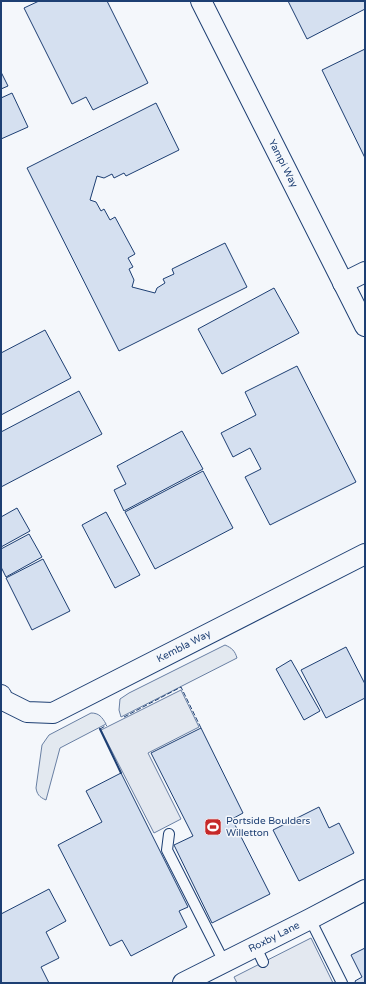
<svg xmlns="http://www.w3.org/2000/svg" width="366" height="984" viewBox="0 0 366 984" font-family="'Varela Round',sans-serif">
  <style>
    .green { fill: #e3e9f0; stroke: #687fa3 }
    .parking { fill: #e3e8f0; stroke: #687fa3 }
    .building { fill: #d5e0f0; stroke: #1d3f73 }
    .lines { fill: none; stroke-linecap: round; stroke-linejoin: round }
    .service-casing { stroke: #1d3f73; stroke-width: 12 }
    .minor-casing { stroke: #1d3f73; stroke-width: 22 }
    .service { stroke: #f4f7fb; stroke-width: 10 }
    .minor { stroke: #f4f7fb; stroke-width: 20 }
    .fence { stroke: #1d3f73; stroke-width: 1; stroke-dasharray: 5 2; stroke-linecap: butt }
    .wall { stroke: #1d3f73; stroke-width: 2 }
    .labels { text-anchor: middle; dominant-baseline: central; stroke-width: 3; stroke-linejoin: round; paint-order: stroke }
    .street-label { font-size: 10px; fill: #1d3f73; stroke: #f4f7fb }
    .poi-label { font-size: 10px; fill: #1d3f73; stroke: #f4f7fb; text-anchor: start }
  </style>
  <rect width="100%" height="100%" fill="#f4f7fb"/>
  <path class="green" d="M225 645C232 648 235 651 237 658L121 717 119 710 120 699 129 693Z
    M91 713C99 713 102 717 106 724L60 748 46 800C39 797 37 794 36 788L42 745 49 735Z"/>
  <path class="parking" d="M181 690 199 727 148 753 181 819 154 833 101 730Z
    M311 938 333 983H237L234 977Z"/>
  <path class="building" d="M39 1H107L148 83 93 110 86 97 72 104 24 8Z
    M288 1H365V9L307 39Z
    M365 49V158L322 70Z
    M1 72 8 86 1 89Z
    M12 93 28 127 1 139V98Z
    M156 103 179 150 126 176 124 173 114 178 112 174 104 178 97 176 90 200 96 202 101 211 104 209 110 220 115 217 135 254 128 258 133 267 129 269 134 280 132 287 155 293 157 288 165 283 163 279 174 274 172 269 225 243 247 287 119 351 27 168Z
    M274 288 299 333 222 374 198 329Z
    M45 330 71 378 1 415V353Z
    M297 366 356 482 270 525 245 477 261 469 250 448 233 457 221 433 256 415 245 392Z
    M79 391 102 434 1 487V432Z
    M182 431 203 469 124 511 114 490 126 484 117 466Z
    M203 471 233 528 155 569 125 512Z
    M17 508 30 531 1 547V517Z
    M106 512 140 575 115 588 82 525Z
    M29 534 42 557 6 577 1 567V549Z
    M43 559 70 611 32 630 6 578Z
    M346 647 365 684V698L326 718 301 670Z
    M291 660 320 711 304 720 276 669Z
    M201 728 243 813 232 819 270 894 212 923 174 845 193 836 151 753Z
    M121 773 188 907 179 911 187 927 131 956 122 940 110 946 58 845 102 822 86 791Z
    M319 807 329 828 339 823 354 853 299 881 273 830Z
    M49 889 66 921 46 932 59 958 41 967 49 983H1V914Z
    M365 948V983H356L355 981 362 977 351 955Z"/>
  <g class="lines">
    <defs>
      <path id="service" d="M169 834 167 850 224 962
        M310 919 342 983
        M256 947 263 962"/>
      <g id="minor">
        <path id="s1" d="M201 1 365 326"/>
        <path d="M343 283 365 272"/>
        <path id="s2" d="M1 695 3 700 27 712 53 713 365 554"/>
        <path id="s3" d="M183 983 310 919 365 890"/>
      </g>
    </defs>
    <use href="#service" class="service-casing"/>
    <use href="#minor" class="minor-casing"/>
    <use href="#service" class="service"/>
    <use href="#minor" class="minor"/>
    <path class="fence" d="M124 717 181 687 201 728
      M100 729 107 725"/>
    <path class="wall" d="M100 729 121 773"/>
  </g>
  <defs>
    <symbol id="stadium-square" viewBox="-11 -11 22 22"><rect x="-9" y="-9" width="18" height="18" rx="4" fill="#c62828" stroke="#f4f7fb"/><path d="M0-5a6.5 5 0 1 0 0 10a6.5 5 0 1 0 0-10ZM-3.5-1.8h7v3.6h-7Z" fill="#fff"/></symbol>
  </defs>
  <g fill-rule="evenodd">
    <use href="#stadium-square" x="203" y="817" width="20" height="20"/>
  </g>
  <g class="labels">
    <g class="street-label">
      <text stroke="none"><textPath href="#s1" startOffset="182">Yampi Way</textPath></text>
      <text stroke="none"><textPath href="#s2" startOffset="205">Kembla Way</textPath></text>
      <text stroke="none"><textPath href="#s3" startOffset="102">Roxby Lane</textPath></text>
    </g>
    <g class="poi-label">
      <text x="226" y="821">Portside Boulders<tspan x="226" dy="12">Willetton</tspan></text>
    </g>
  </g>
  <rect width="366" height="984" fill="none" stroke="#1d3f73" stroke-width="4"/>
</svg>
